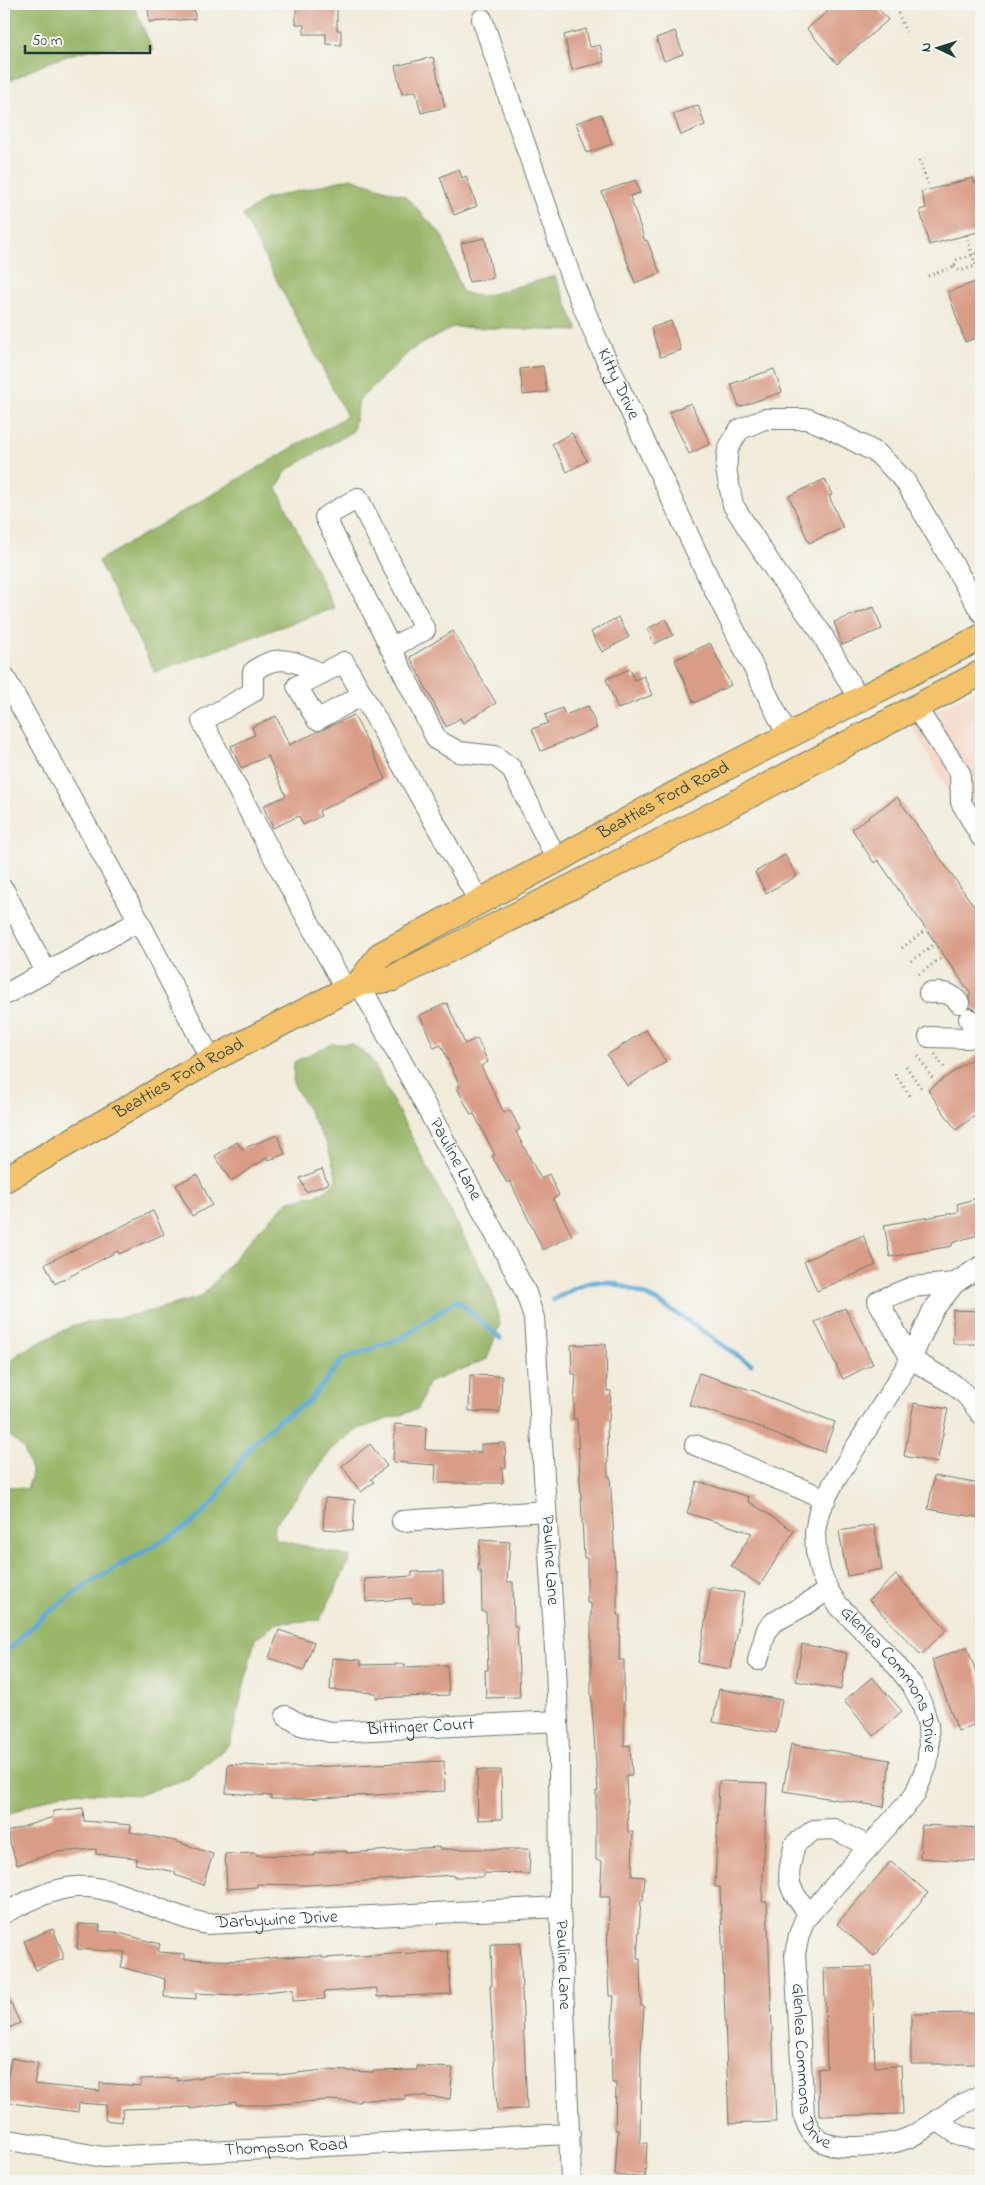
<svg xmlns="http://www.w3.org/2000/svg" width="985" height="2185" viewBox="0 0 985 2185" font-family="'Indie Flower',sans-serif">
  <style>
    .built { fill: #f5d3c2 }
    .forest { fill: #99b669; stroke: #5c7a4e }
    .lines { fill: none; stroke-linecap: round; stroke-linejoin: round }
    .stream { stroke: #5baad5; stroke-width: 5 }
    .building { fill: #d99c86 }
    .minor-casing { stroke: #687a6e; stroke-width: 22 }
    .major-casing { stroke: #687a6e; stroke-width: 27 }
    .path { stroke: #687a6e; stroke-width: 3; stroke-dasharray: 1 4; stroke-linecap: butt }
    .minor { stroke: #fff; stroke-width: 20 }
    .major { stroke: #f3c26a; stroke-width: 25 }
    .labels { text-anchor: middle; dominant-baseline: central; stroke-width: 4; stroke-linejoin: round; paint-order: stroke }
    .street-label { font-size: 18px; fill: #1f3d34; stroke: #f6f6f2 }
  </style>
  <rect width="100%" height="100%" fill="#f6f6f2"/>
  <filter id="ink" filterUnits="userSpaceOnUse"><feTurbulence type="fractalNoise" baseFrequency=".02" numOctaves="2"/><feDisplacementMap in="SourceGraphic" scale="10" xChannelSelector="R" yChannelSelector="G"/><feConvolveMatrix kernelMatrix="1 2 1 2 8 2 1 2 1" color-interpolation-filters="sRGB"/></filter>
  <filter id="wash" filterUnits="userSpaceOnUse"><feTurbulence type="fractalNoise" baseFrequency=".0096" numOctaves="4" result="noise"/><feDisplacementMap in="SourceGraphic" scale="20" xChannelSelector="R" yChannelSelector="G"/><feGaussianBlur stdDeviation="1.12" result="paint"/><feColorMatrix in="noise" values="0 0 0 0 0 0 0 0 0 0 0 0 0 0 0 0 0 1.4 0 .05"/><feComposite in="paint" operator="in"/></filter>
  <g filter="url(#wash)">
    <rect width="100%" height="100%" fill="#f1ebda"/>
    <path class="built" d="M981 687V852L911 724Z"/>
    <path class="forest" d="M4 4H133L153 51C134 48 113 46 94 49 69 53 25 71 4 85Z
      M351 178 405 196 442 235 462 292 481 297 555 276 578 331 453 327 411 350 359 400 353 431 287 470 277 488 334 608 155 672 98 561 347 416 243 215 266 199Z
      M331 1044H352L370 1057 492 1291 500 1324 487 1359 428 1383 418 1409 358 1429 333 1448 275 1525 274 1539 351 1557 320 1620 277 1623 255 1639 230 1744 189 1778 139 1795 64 1792 4 1816V1486L27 1489 32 1474 24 1449 4 1431V1370L19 1353 74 1325 139 1314 201 1297 258 1231 287 1202 323 1193 337 1179 328 1147 293 1083 294 1062Z"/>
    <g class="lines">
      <path class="stream" d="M553 1300C563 1295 584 1282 595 1282 646 1280 708 1339 751 1364
        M4 1654 42 1617 86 1585 191 1524 215 1501 228 1479 253 1444 277 1421 308 1402 343 1359 402 1338 457 1300 500 1338"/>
    </g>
    <g id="blocks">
      <path class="building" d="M148 4H194L195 19 149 22Z
        M337 4V30H341V45L326 44V34H304V25L296 24V5Z
        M836 4H875L888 20 837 64 807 29Z
        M586 29 590 47 600 45 604 62 572 70 564 35Z
        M675 31 683 54 664 61 656 38Z
        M433 57 445 107 421 113 416 91 402 94 395 66Z
        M698 105 705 125 681 135 673 114Z
        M601 114 612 144 587 153 576 123Z
        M459 169 462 178 466 176 477 206 454 215 440 177Z
        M973 178 974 183 981 181V231L929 245 920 210 926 208 921 192Z
        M635 180 640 193 630 196 645 241 647 240 660 273 635 283 602 192Z
        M485 238 493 278 469 282 461 243Z
        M981 280V336L965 342 948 292Z
        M671 321 681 350 660 357 651 328Z
        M543 366 547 392 523 395 520 369Z
        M774 369 782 392 739 407 731 384Z
        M691 403 710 444 689 454 669 412Z
        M572 433 587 461 567 472 552 444Z
        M825 479 832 495 829 496 843 528 809 543 789 496Z
        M874 607 882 629 842 645 834 622Z
        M618 617 629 637 602 652 591 632Z
        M666 619 673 635 654 644 647 629Z
        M453 631 496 703 463 723 460 718 446 727 410 657Z
        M710 643 731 685 694 703 675 660Z
        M630 669 634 680 644 676 652 695 618 709 606 679Z
        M588 706 597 728 541 751 532 729 548 723 545 715 562 708 565 715Z
        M354 715 386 779 319 811 321 816 303 825 299 816 273 828 263 806 286 796 268 756 241 768 231 746 255 735 252 727 276 716 289 745Z
        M897 797 981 916V1010L979 1012 970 1007 969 996 971 994 878 860 874 863 852 829Z
        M785 855 797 876 766 893 755 872Z
        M447 1003 465 1044 477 1038 488 1062 481 1066 504 1113 510 1110 520 1129 516 1132 541 1179 549 1174 559 1195 553 1199 572 1235 543 1250 510 1181 507 1183 492 1156 495 1155 474 1114 471 1115 457 1088 460 1086 441 1045 434 1048 420 1015Z
        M646 1030 666 1062 627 1086 607 1055Z
        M981 1052V1111L956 1130 928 1090Z
        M277 1135 285 1154 269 1160 268 1157 231 1181 215 1156 237 1142 242 1149Z
        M322 1169 328 1184 306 1192 300 1178Z
        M197 1174 212 1205 192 1216 176 1185Z
        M981 1197V1234L952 1243V1246L890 1257 884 1225 959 1212 957 1204Z
        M153 1211 164 1234 119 1254 118 1251 55 1284 45 1264Z
        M863 1235 876 1265 817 1291 804 1261Z
        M845 1308 873 1364 843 1379 815 1322Z
        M953 1310 981 1311V1344H953Z
        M606 1344 607 1391H611L609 1421H607L608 1476H610L613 1522 615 1569H617V1615H620L619 1660H624V1746L630 1745 632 1775H626L628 1832H633L632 1876 645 1877 643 1900H641L637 1959H640L641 2006H644L641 2053 640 2143H647L645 2178 615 2175 618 2130H615L616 2083H612L611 2039 614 1996H609L607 1949 610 1897H600L602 1861 596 1860V1791H598L591 1695V1603H587V1558H584L577 1419H573L576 1374H572L571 1345Z
        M699 1373 760 1393V1394L835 1422 824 1452 764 1430V1428L689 1405Z
        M470 1375 502 1376 500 1412 469 1411Z
        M914 1403 948 1409 937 1463 904 1456Z
        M395 1424 426 1427 425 1450 481 1452V1444L505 1443 506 1468H502L503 1483H435L436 1465 393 1462Z
        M370 1444 387 1466 371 1479 374 1482 361 1492 342 1466Z
        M934 1476 981 1484V1518L928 1509Z
        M697 1481 749 1497 748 1501 794 1531 760 1585 731 1566 752 1533 687 1513Z
        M325 1498 355 1500 353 1531 323 1529Z
        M874 1525 882 1569 847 1576 839 1531Z
        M480 1540 510 1542 507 1582H513L514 1626H517L520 1697 486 1698 485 1670H488L486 1612H482L481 1571H478Z
        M443 1571V1603H412V1598L366 1602 365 1579 412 1576V1572Z
        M896 1575 947 1629 921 1655 869 1600Z
        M711 1587 744 1593 731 1669 698 1663Z
        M279 1630 314 1642 304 1670 269 1658Z
        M802 1644 847 1653 841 1690 796 1681Z
        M967 1647 981 1686V1722L958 1731 932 1660Z
        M332 1658 361 1660V1665L405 1664V1667L447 1665 449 1695 376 1698V1693L330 1690Z
        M872 1677 902 1711 874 1736 844 1701Z
        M719 1689 782 1700 776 1733 713 1722Z
        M791 1744 890 1760 884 1807 783 1791Z
        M444 1761 445 1791 302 1799H271V1796L226 1793 228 1764 273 1767H310Z
        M477 1770H501L502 1819 478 1820Z
        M719 1781 767 1783 762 1902H767L776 2122 729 2124 720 1887H715Z
        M83 1808 84 1821 131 1825 130 1832 175 1841 213 1854 203 1885 175 1875 176 1872 135 1864 137 1858 96 1854V1849L56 1852 17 1865 7 1832 53 1817V1811Z
        M922 1825 981 1828V1862L920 1858Z
        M439 1847V1849H530L529 1874 484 1873V1877H453V1875L307 1885 257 1884V1887L227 1889 225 1854 256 1853V1855L315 1856V1853L346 1851V1853Z
        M891 1861 928 1893 874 1956 837 1924Z
        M79 1924 100 1925 99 1931 115 1932 160 1944 158 1952 184 1954V1959L244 1961 280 1957 322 1956V1958L448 1951 451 1994 377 1997V1988L324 1992 325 1999 293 2001V1989L237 1995 196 1993V1999L164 1997 165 1979 121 1967 125 1952 77 1949Z
        M53 1929 63 1953V1959L36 1970 24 1941Z
        M520 1943 527 2109 497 2110 490 1986H492L491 1944Z
        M872 1967 875 2067 901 2066 903 2114 819 2116 818 2069 827 2068 824 1968Z
        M4 1989 20 2023 4 2030Z
        M981 2013V2064H911V2014Z
        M11 2058 38 2063 34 2084 100 2091V2083L141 2086V2079L177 2078V2081L221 2074 279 2075 324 2070 373 2072V2071L417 2070V2066L453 2068 450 2099 405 2095V2099L360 2100V2102L329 2100 267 2105H236V2102L190 2109V2107L123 2109 122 2122 105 2120 106 2105 79 2103 78 2112 4 2102Z"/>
    </g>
  </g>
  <g filter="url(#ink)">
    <use href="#blocks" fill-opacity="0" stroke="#687a6e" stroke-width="1"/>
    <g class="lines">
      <defs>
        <g id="minor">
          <path id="s1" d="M482 19 571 278 599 344 711 583 788 736"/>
          <path d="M390 648 425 630 358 498 325 517 437 740 459 752 495 756 511 768 557 860"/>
          <path d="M321 674C297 661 276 652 253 672V692L202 721 260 832 346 990"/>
          <path d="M4 676 139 921 211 1060"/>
          <path d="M362 695 317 720 297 686 344 662 479 901"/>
          <path d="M858 698 820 631 776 572 733 505 726 469 728 449 739 430 764 419H808L827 427 877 453 905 481 981 612"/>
          <path d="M916 708 960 773 961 802 981 837"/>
          <path d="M4 890 46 972"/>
          <path id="s2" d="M359 983 500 1243 526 1293 534 1318 556 1665 559 1754 560 1907 571 2181"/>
          <path d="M929 993C943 992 951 992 959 1003"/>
          <path d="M4 995 139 921"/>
          <path d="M929 1037 969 1038 977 1032 969 1019"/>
          <path id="s3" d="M981 1266 955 1283 933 1310 911 1359 834 1482 819 1511 815 1532 816 1551 820 1571 828 1590 838 1605 887 1654 912 1685 922 1704 928 1725 929 1748 927 1765 914 1796 805 1919 799 1935 795 1954 804 2116C807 2126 811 2135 821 2141 839 2152 888 2146 908 2138 925 2130 941 2117 957 2107 965 2103 973 2099 981 2095"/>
          <path d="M955 1283 912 1287 878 1301 911 1359 953 1384 967 1396 981 1414"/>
          <path d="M695 1445 826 1499"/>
          <path d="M402 1521 545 1511"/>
          <path d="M758 1660 767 1629 774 1622 807 1604 828 1590"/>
          <path id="s4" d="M286 1716 301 1725 330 1732 558 1721"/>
          <path id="s5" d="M4 1913C27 1902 50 1889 75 1887 116 1883 166 1917 207 1924L560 1907"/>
          <path d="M810 1914C785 1886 786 1880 795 1844L814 1830 834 1829 870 1847"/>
          <path d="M937 2120 960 2136 981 2140"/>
          <path id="s6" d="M4 2139 103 2157 570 2134"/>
        </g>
        <g id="major">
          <path id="s7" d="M359 983 380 955 557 860 665 799 981 637"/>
          <path id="s8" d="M4 1180 211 1060 359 983 391 979 714 814 981 673"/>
        </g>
      </defs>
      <use href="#minor" class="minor-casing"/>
      <use href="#major" class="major-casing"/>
      <path class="path" d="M894 4 906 32
        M919 160 928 184
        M966 235 981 281
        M954 267 960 271 981 264
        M928 276 954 267 956 260 981 252
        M902 948 923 932
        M911 961 932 946
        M919 974 940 959
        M935 1054 946 1070
        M918 1056 933 1079
        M906 1066 921 1088
        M895 1074 910 1096"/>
      <use href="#minor" class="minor"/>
      <use href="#major" class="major"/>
    </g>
  </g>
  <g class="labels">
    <g class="street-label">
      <text stroke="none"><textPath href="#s1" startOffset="390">Kitty Drive</textPath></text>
      <text stroke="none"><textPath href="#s7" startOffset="358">Beatties Ford Road</textPath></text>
      <text stroke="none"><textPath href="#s8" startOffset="202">Beatties Ford Road</textPath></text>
      <text stroke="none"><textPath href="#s2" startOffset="201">Pauline Lane</textPath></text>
      <text stroke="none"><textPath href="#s2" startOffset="621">Pauline Lane</textPath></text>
      <text stroke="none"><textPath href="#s3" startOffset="490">Glenlea Commons Drive</textPath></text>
      <text stroke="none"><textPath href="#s4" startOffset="138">Bittinger Court</textPath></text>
      <text stroke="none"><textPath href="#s5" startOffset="284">Darbywine Drive</textPath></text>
      <text stroke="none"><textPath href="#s2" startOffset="1026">Pauline Lane</textPath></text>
      <text stroke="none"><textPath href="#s3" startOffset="940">Glenlea Commons Drive</textPath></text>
      <text stroke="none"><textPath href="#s6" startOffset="284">Thompson Road</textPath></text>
    </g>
  </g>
  <rect width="985" height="2185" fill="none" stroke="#f6f6f2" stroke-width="20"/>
  <g transform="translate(938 48) rotate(274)" stroke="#f6f6f2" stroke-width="4" paint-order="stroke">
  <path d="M0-4L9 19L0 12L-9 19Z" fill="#1f3d34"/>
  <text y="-8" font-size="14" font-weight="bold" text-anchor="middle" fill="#1f3d34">N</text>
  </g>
  <path d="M25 45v8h125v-8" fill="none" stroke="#1f3d34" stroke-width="2.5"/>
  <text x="32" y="45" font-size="15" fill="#1f3d34" stroke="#f6f6f2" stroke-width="4" paint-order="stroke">50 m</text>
</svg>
